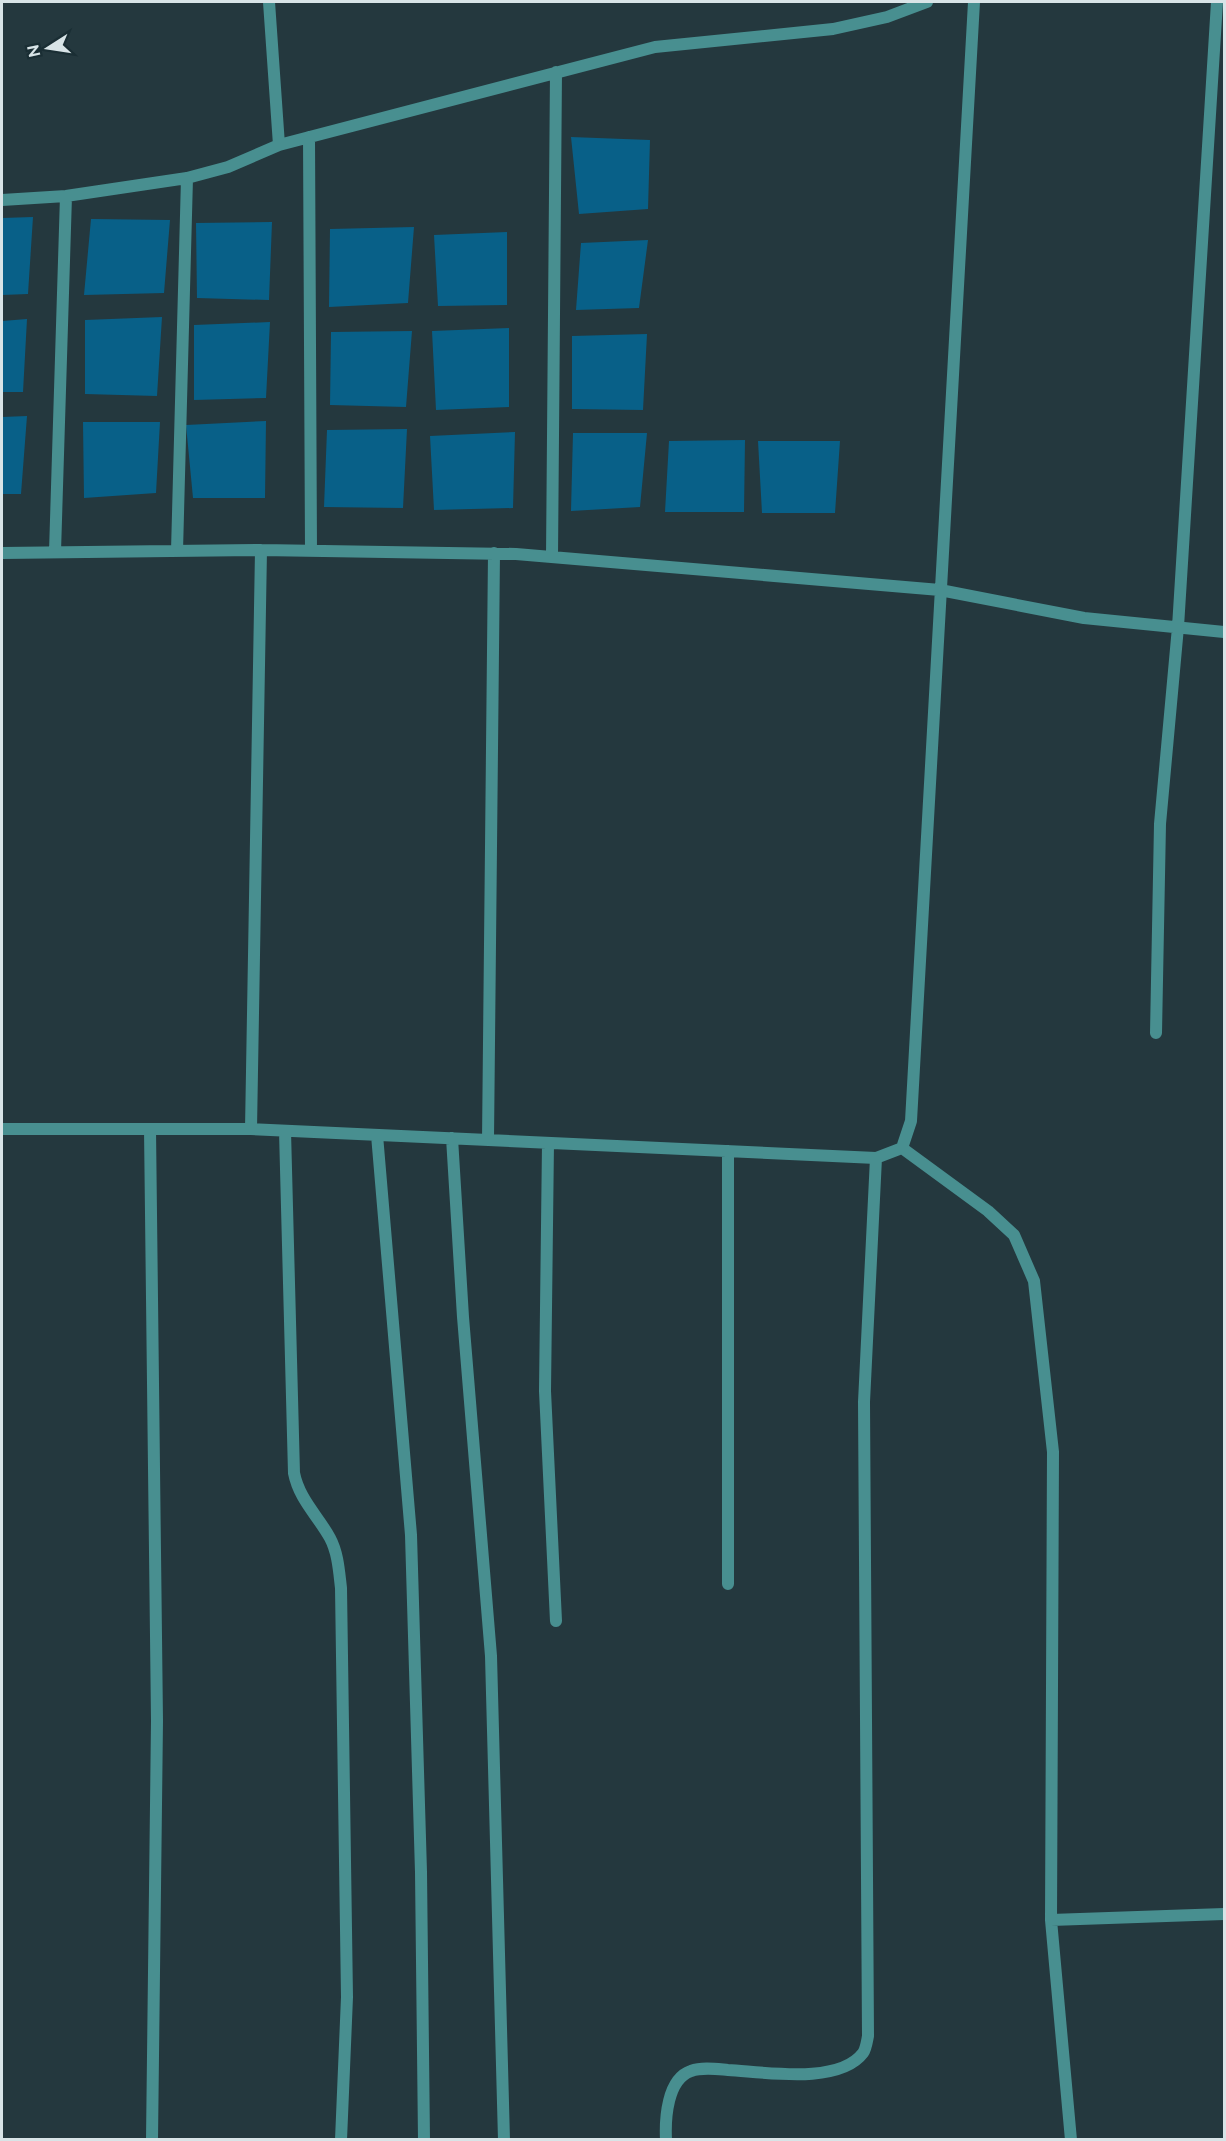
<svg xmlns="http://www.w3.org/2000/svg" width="1226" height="2141" viewBox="0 0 1226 2141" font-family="Raleway,sans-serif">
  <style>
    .building { fill: #086088 }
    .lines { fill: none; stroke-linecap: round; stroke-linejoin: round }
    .minor { stroke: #488f90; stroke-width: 12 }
  </style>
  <rect width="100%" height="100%" fill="#24383e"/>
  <path class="building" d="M571 137 650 140 648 209 579 214Z
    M33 217 28 294 2 295V218Z
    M91 219 170 220 164 293 84 295Z
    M272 222 269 300 197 298 196 223Z
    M414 227 408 303 329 307 330 229Z
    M507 232V305L438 306 434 235Z
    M648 240 639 308 576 310 581 243Z
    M162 317 157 396 85 394V320Z
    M27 319 23 392H2V321Z
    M270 322 266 398 194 400V325Z
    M509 328V407L436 410 432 331Z
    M412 331 406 407 330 405 331 332Z
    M647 334 643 410 572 409V336Z
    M27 416 21 494H2V417Z
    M266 421 265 498H193L186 425Z
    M83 422H160L156 493 84 498Z
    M407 429 403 508 324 507 327 430Z
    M515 432 513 508 434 510 430 436Z
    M573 433H647L640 507 571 511Z
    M745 440 744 512H665L669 441Z
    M758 441H840L835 513H762Z"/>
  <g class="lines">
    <path class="minor" d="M269 2 279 145
      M309 137 311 551
      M2 200 66 196 187 178 228 167 279 145 655 47 833 29 887 17 927 2
      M177 551 187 178
      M55 552 66 196
      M2 553 261 550 516 554 940 590 1084 618 1224 632
      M552 557 556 72
      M1156 1033 1160 824 1178 627 1217 2
      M2 1129H251L876 1158 902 1148 911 1121 974 2
      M150 1129 157 1721 152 2140
      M251 1129 261 550
      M285 1131 294 1473C299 1499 318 1516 330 1538 338 1553 339 1571 341 1588L347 1997 341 2140
      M377 1135 411 1535 421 1872 424 2140
      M452 1138 463 1317 491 1656 504 2140
      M488 1140 494 553
      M548 1143 545 1391 556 1621
      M902 1148 988 1211 1014 1235 1034 1281 1053 1452 1051 1920 1071 2140
      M728 1151V1584
      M1051 1920 1224 1914
      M666 2140C665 2119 667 2079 691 2071 702 2067 716 2069 728 2070 764 2072 839 2085 863 2053 866 2049 867 2041 868 2036L864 1402 876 1158"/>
  </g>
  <rect width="1226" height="2141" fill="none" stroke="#d8e4e7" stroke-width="6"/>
  <g transform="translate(48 48) rotate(258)" stroke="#1a2e34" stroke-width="4.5" paint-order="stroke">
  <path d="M0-4.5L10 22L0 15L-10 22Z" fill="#d8e4e7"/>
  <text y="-9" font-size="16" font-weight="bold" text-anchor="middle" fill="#d8e4e7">N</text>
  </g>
</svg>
